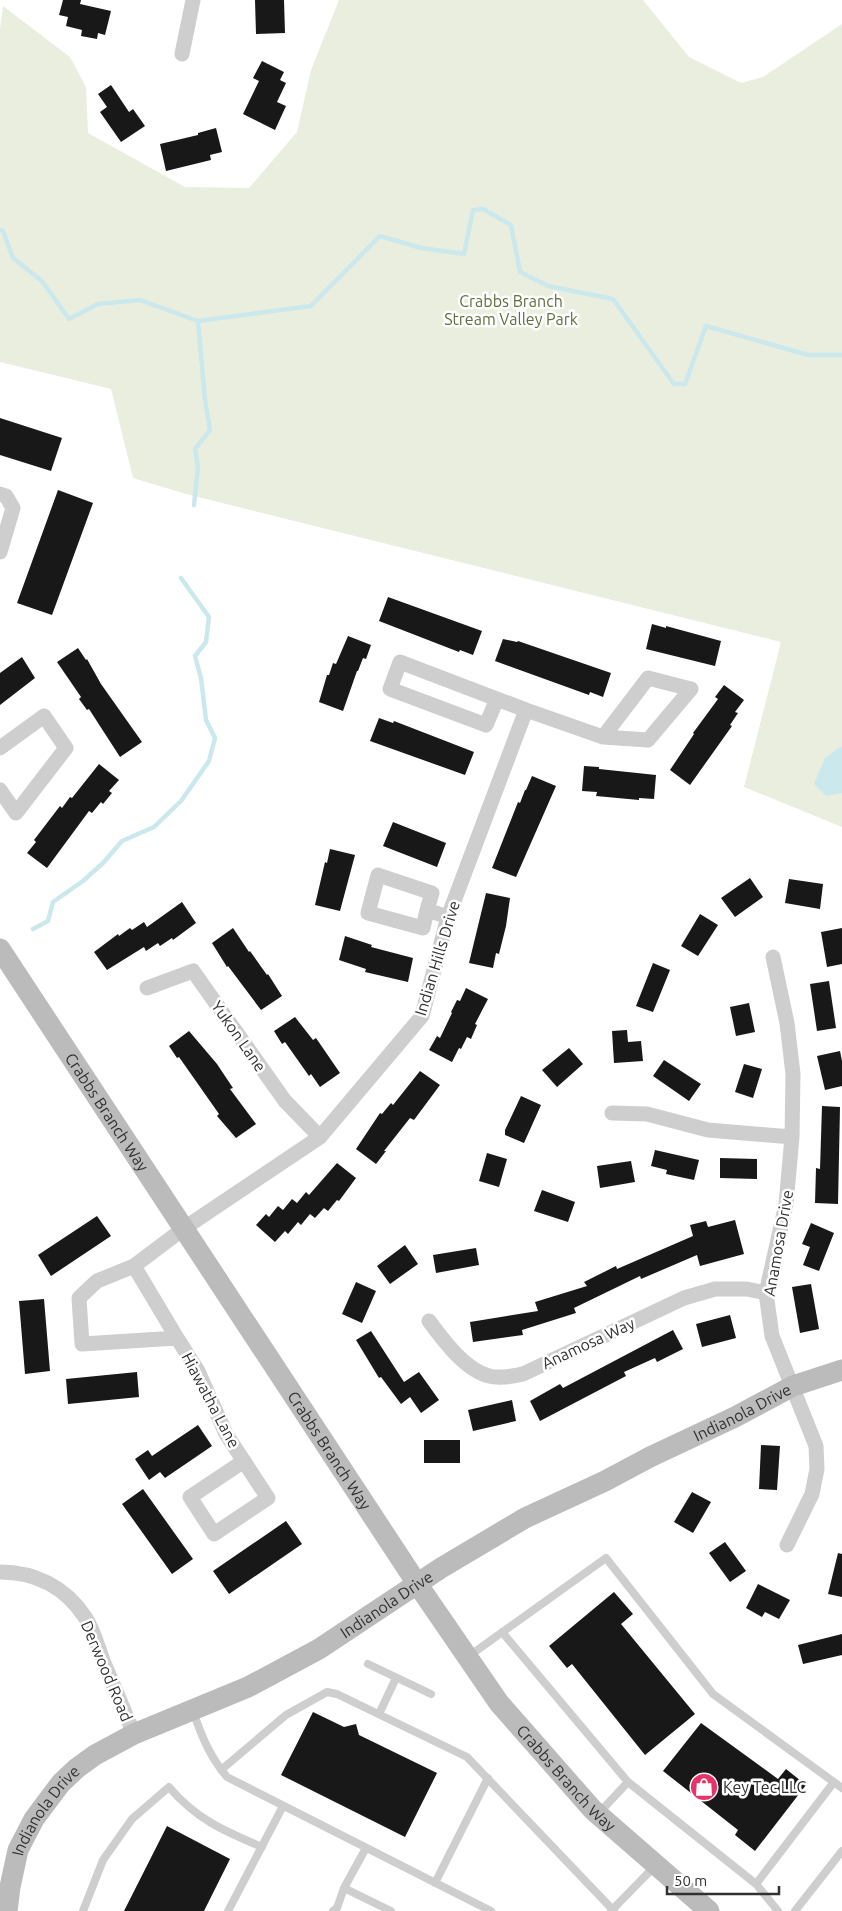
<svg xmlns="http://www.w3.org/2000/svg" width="842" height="1911" viewBox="0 0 842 1911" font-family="Ubuntu,sans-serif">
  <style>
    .green { fill: #eaeedf }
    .water { fill: #cbe8ed }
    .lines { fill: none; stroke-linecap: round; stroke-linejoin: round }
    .stream { stroke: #cbe8ed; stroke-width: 4.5 }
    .building { fill: #181818 }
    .lane { stroke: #cecece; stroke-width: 8 }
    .street { stroke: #cecece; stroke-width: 15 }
    .secondary { stroke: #bbb; stroke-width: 21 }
    .labels { text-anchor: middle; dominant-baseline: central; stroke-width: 5; stroke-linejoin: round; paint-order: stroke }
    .park-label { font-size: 16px; fill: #5f6e3d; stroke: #fff }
    .street-label { font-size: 16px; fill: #313131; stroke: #fff }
    .poi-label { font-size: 16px; fill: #313131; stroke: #fff; text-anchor: start }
  </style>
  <rect width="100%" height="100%" fill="#fff"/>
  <path class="green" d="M339 0H643L689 57 741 83 763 77 842 24V827L744 787 781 642 186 494 133 478 111 389 0 362V29L3 6 70 57 86 87 88 133 185 187 249 188 297 132 311 70Z"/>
  <path class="water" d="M840 747H842V793L826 796 814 784 825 758Z"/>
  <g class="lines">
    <path class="stream" d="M0 230 3 231 13 258 42 281 69 319 98 304 140 300 198 321 311 306 380 236 421 248 464 254 473 210 483 209 511 225 520 272 548 286 613 299 674 384H685L706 326 808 355H842
      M194 505 198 467 195 449 210 430 205 400 198 321
      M33 929 48 921 53 902 83 881 103 863 122 841 154 827 181 801 209 761 215 738 206 720 201 678 195 656 206 642 209 617 181 578"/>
  </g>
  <path class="building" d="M63 0H81L80 4 111 11 105 35 98 33 97 39 81 36 82 30 66 26 68 17 59 15Z
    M255 0H284L285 33 256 34Z
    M262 61 284 72 280 80 286 83 277 102 286 106 275 130 243 114 259 81 253 78Z
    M111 85 129 112 133 109 145 126 121 142 100 112 107 107 98 94Z
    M216 128 222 152 210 155 211 160 166 171 160 144 198 135V133Z
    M0 418 62 438 51 471 0 455Z
    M58 490 93 503 52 615 17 603Z
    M388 597 482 631 473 655 460 650 459 652 379 621Z
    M652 624 666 628V626L721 641 715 666 646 649Z
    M348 636 371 645 366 659 363 658 358 671H357L343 711 319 702 327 675H329L333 663 336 664Z
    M503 639 517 642 518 641 611 673 603 697 590 692 589 695 495 661Z
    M78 648 86 660 87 659 101 684 142 742 120 757 89 709 87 710 79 699 81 697 57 662Z
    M22 657 35 678 0 705V673Z
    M724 685 744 700 735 712 738 713 730 725 732 726 690 785 670 770 694 734 693 733 718 699 715 697Z
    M379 718 393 723 394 721 474 752 465 775 370 741Z
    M99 764 119 780 109 791 112 793 103 804 101 802 92 813 89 811 47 868 27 853 36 842 34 840 60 806 62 808 70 797 72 798Z
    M584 766 599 767V769L656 775 654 799 639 798V800L596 796 597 792 582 791Z
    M532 776 556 786 516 877 492 868 518 802 520 803 525 790H526Z
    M393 822 446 843 437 867 383 846Z
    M330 849 355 855 340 911 315 905 325 862 327 863Z
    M750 878 763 897 735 917 721 898Z
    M789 879 823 884 820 909 785 903Z
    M486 893 510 898 506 926 499 954 496 953 493 968 469 963Z
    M182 902 196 923 173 940 172 938 160 946 158 943 146 951 144 947 107 970 94 952 118 934 119 936 130 928 132 930 144 922 147 927Z
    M700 914 718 925 698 956 681 946Z
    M233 928 249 952 250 951 267 975 268 974 282 996 261 1010 228 966 227 967 212 943Z
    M842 928V964L827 967 821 932Z
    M345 936 372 945 371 947 413 958 408 982 365 972 366 969 339 960Z
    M653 963 670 970 653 1012 636 1006Z
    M829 981 836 1028 817 1031 810 984Z
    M466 988 488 999 475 1024 477 1025 471 1039 467 1037 461 1049 459 1048 452 1062 429 1050 437 1036 440 1038 452 1013 451 1012 457 1000 460 1001Z
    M749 1003 755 1032 736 1036 730 1007Z
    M295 1017 313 1040 316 1038 340 1073 320 1087 311 1074 309 1076 285 1042 282 1044 274 1031Z
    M627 1030 628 1042 641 1041 643 1061 614 1063 612 1031Z
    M189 1031 217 1064 233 1088 230 1089 256 1124 236 1138 217 1116 219 1114 179 1057 177 1058 169 1046Z
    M569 1048 583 1064 557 1087 542 1070Z
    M840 1051 842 1061V1086L825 1090 817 1056Z
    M664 1060 701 1084 689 1101 653 1076Z
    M744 1064 762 1069 753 1098 735 1092Z
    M420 1071 440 1085 414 1120 410 1118 384 1151H386L376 1164 356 1149 380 1113 382 1114 391 1103 393 1105Z
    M521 1096 541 1105 524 1143 505 1135V1130Z
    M822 1106 840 1107 838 1204 815 1203 816 1168 820 1169Z
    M655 1150 699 1160 694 1180 666 1174 667 1170 651 1166Z
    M487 1153 507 1159 499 1187 479 1181Z
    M720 1158 757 1159V1179L720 1178Z
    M631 1161 635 1182 600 1188 597 1166Z
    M337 1163 356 1178 339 1201 337 1200 328 1211 324 1208 315 1218 310 1214 301 1225 298 1222 288 1234 285 1231 275 1242 256 1225 266 1214 269 1217 278 1206 283 1210 292 1199 297 1203 306 1192 309 1195Z
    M542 1190 575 1202 568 1222 534 1211Z
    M97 1216 111 1236 51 1276 38 1255Z
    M735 1220 744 1254 700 1266 697 1255 641 1279 640 1276 574 1308 576 1313 522 1330 523 1335 473 1342 470 1322 538 1311 535 1302 587 1286 584 1282 616 1266 617 1269 693 1236 690 1225 706 1221 708 1227Z
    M811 1223 834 1233 819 1271 803 1265 810 1247 802 1244Z
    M405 1245 418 1264 390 1284 377 1266Z
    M476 1248 479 1265 436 1273 433 1255Z
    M356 1282 376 1291 362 1323 342 1314Z
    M811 1284 819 1329 800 1333 792 1287Z
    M44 1299 50 1371 25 1374 19 1301Z
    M730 1315 736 1338 702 1347 696 1324Z
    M673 1330 683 1349 657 1362 655 1358 624 1372 626 1376 540 1421 530 1401 560 1384 563 1388Z
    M371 1331 404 1382 419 1372 439 1400 421 1413 410 1397 401 1404 381 1377 379 1378 356 1340Z
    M137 1372 139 1397 68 1404 66 1379Z
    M512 1400 516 1421 473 1431 468 1410Z
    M198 1425 212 1446 165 1478 160 1472 149 1480 135 1459 148 1450 152 1456Z
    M424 1440H460V1463H424Z
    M761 1445 780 1446 777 1490 759 1489Z
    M143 1489 193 1559 172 1574 122 1504Z
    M692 1492 711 1502 693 1533 674 1522Z
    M286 1521 302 1544 229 1594 213 1571Z
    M725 1542 746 1571 730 1582 709 1553Z
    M838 1553 842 1554V1597L828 1594Z
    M758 1584 790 1600 779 1619 765 1612 762 1617 746 1608Z
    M614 1592 633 1614 621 1624 695 1714 645 1755 572 1664 567 1668 549 1646Z
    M842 1634V1655L803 1664 798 1645Z
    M313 1712 344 1727 356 1724 359 1735 437 1773 405 1837 281 1775Z
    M701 1723 778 1779 786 1769 806 1785 755 1851 735 1835 738 1830 663 1771Z
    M167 1826 230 1859 204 1911H124Z"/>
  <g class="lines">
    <path class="lane" d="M502 1632 628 1782 599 1813
      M469 1656 606 1558 713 1694 842 1788
      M368 1664 431 1694
      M193 1711C201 1735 210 1757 227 1777L491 1911
      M379 1714 396 1678
      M221 1770 286 1715 327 1692 337 1694 467 1757 614 1911
      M628 1782 756 1884 778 1911
      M366 1848 344 1888 391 1911
      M435 1883 488 1778
      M756 1884 834 1782
      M83 1911 103 1860 132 1819 169 1787C196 1819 224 1831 262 1847
      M228 1911 283 1806
      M333 1911 337 1908 344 1888
      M611 1911 655 1866
      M795 1911 842 1851"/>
    <path class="street" d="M182 54 193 0
      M0 494 6 496 13 508 0 552
      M497 699 486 725 390 689 400 662 526 710 603 737 648 740 691 689 648 678 603 737
      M0 748 44 716 66 748 16 813 0 790
      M427 910 423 928 368 913 378 875 432 893 427 910 448 917
      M773 957 787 1023 793 1074 792 1137 786 1204 766 1293 772 1336 816 1446 817 1469 812 1494 787 1545
      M147 988 193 971 285 1101 320 1137
      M612 1113 647 1114 708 1130 792 1137
      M134 1266 177 1338
      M429 1321C443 1340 465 1370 489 1376 500 1379 512 1376 523 1374L684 1298 715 1289H747L766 1293
      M244 1461 190 1497 214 1534 268 1498 226 1434 198 1371 177 1338 82 1344 79 1298 97 1281 134 1266 183 1229 320 1137 422 1016 448 917 526 710
      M0 1572C35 1572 65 1587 85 1617 94 1630 98 1648 104 1663 114 1687 124 1710 134 1734"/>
    <g class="secondary">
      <path id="s1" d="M0 949 418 1585 499 1703 593 1810 709 1911"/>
      <path id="s2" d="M7 1911 10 1887 18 1850 34 1819 61 1783 77 1768 95 1755 134 1734 248 1687 319 1649 441 1568 525 1518 605 1481 650 1457 735 1417 793 1386 842 1370"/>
    </g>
  </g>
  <defs>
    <symbol id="shop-disc" viewBox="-11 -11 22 22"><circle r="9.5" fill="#e8336a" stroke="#fff"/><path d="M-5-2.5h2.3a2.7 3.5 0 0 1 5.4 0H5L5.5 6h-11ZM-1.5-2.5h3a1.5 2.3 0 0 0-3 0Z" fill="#fff"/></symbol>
  </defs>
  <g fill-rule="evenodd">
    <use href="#shop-disc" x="688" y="1771" width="32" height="32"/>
  </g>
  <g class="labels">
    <g class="park-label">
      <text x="511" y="301">Crabbs Branch<tspan x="511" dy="18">Stream Valley Park</tspan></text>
    </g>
    <g class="street-label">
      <text transform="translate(437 958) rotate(-73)">Indian Hills Drive</text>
      <text transform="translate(239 1036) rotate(55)">Yukon Lane</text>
      <text stroke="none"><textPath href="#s1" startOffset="195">Crabbs Branch Way</textPath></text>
      <text transform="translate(778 1243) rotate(-80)">Anamosa Drive</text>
      <text transform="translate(588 1343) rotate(-25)">Anamosa Way</text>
      <text transform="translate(211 1400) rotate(62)">Hiawatha Lane</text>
      <text stroke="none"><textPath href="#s2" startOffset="920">Indianola Drive</textPath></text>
      <text stroke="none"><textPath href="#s1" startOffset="600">Crabbs Branch Way</textPath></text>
      <text stroke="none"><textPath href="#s2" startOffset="515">Indianola Drive</textPath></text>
      <text transform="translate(107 1671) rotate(67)">Derwood Road</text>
      <text stroke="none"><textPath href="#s1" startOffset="1005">Crabbs Branch Way</textPath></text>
      <text stroke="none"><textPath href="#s2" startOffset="110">Indianola Drive</textPath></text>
    </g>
    <g class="poi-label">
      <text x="723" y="1787">Key Tec LLC</text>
    </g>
  </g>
  <path d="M667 1886v8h112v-8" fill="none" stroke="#313131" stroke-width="2.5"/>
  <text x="674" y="1886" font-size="15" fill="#313131" stroke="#ffffff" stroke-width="4" paint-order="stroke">50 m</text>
</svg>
